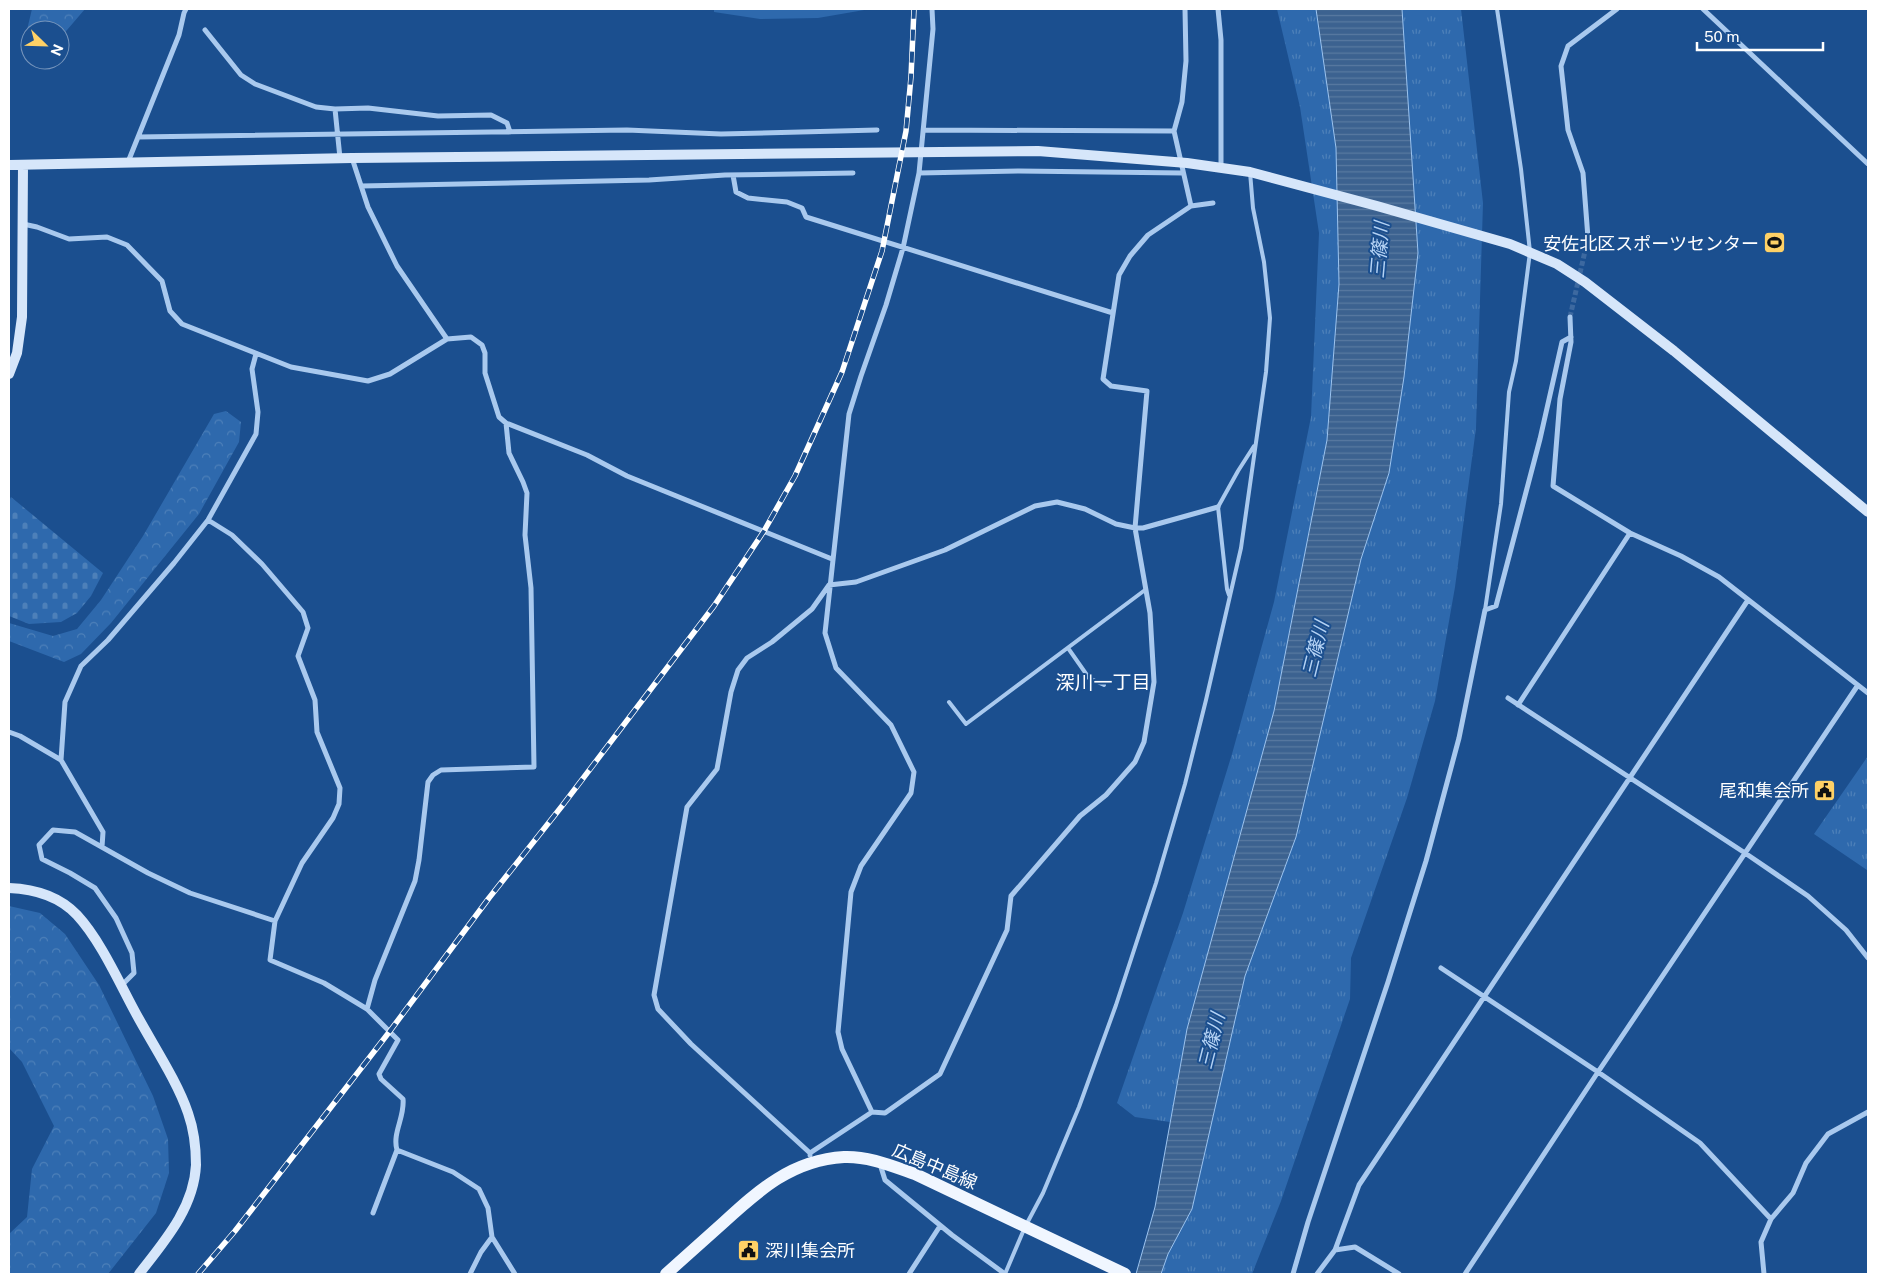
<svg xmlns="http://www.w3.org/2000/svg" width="1877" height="1283" viewBox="0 0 1877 1283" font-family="'Public Sans','Noto Sans JP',sans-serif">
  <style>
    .grass { fill: url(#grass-tufts) }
    .forest { fill: url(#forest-crowns) }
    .cemetery { fill: url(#cemetery-stones) }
    .pitch { fill: #2e69ad }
    .water { fill: url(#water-rules); stroke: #9cc4f0 }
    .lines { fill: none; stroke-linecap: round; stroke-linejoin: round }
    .street-tunnel { stroke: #3d69a0; stroke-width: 5; stroke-dasharray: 5 2.5; stroke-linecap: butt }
    .lane { stroke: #a9c9ee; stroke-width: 4 }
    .street { stroke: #a9c9ee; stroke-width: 5 }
    .secondary { stroke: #d6e6fa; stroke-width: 10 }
    .primary { stroke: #f0f6ff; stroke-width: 12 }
    .rail-casing { stroke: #fff; stroke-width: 5.5 }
    .rail { stroke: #1b4f8f; stroke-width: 4; stroke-dasharray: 11; stroke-linecap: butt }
    .labels { text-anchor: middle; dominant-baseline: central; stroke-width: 4; stroke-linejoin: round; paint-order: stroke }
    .poi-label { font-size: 18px; fill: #fff; stroke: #1b4f8f; text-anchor: end }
    .street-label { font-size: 18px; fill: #fff; stroke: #1b4f8f }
    .water-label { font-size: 19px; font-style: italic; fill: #b5d3f5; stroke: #1b4f8f }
    .neighbourhood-label { font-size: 19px; fill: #fff; stroke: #1b4f8f }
  </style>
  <defs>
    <pattern id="grass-tufts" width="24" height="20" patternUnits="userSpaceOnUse" patternTransform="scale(1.25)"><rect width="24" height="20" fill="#2e69ad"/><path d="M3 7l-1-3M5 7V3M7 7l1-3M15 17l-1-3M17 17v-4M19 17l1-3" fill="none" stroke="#4d80b9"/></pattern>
    <pattern id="forest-crowns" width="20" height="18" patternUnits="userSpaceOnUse" patternTransform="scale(1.25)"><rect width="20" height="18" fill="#2e69ad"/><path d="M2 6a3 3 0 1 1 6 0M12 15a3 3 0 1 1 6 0" fill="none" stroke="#4d80b9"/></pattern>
    <pattern id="cemetery-stones" width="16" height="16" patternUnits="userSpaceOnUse" patternTransform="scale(1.25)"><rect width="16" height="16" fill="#2e69ad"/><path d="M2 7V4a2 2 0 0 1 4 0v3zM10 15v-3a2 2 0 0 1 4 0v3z" fill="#4d80b9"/></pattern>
    <pattern id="water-rules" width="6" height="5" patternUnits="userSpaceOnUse" patternTransform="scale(1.25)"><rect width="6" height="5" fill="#3c6290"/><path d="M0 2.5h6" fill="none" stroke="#597aa1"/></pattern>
  </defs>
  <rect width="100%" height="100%" fill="#1b4f8f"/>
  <path class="grass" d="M1277 9H1316L1336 148 1339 284 1327 440 1274 711 1187 1029 1170 1122 1135 1117 1117 1103 1183 913 1232 754 1274 602 1311 417 1319 233 1300 107Z
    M1402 9H1461L1483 203 1476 428 1455 587 1435 701 1407 798 1351 958 1350 999 1281 1201 1252 1274H1161L1168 1254 1192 1209 1245 976 1296 837 1361 559 1389 473 1404 377 1418 253Z
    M1868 756V869L1867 870 1814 834Z"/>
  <path class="forest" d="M32 9H85L61 37 60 30H30V33L27 30Z
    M226 411 241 422 239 442 199 514 111 623 81 654 64 662 9 641V623L53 636 77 629 101 600 143 536 214 414Z
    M9 906 40 913 65 934 99 985 153 1096 168 1139 169 1173 156 1213 108 1274H9V1234L27 1217 32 1169 54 1126 22 1062 9 1048Z"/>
  <path class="cemetery" d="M11 497 103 573 91 596 77 613 61 622 29 624 9 616V501Z"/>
  <path class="pitch" d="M714 9H870L818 18 760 19 714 12Z"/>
  <path class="water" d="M1316 9H1402L1418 253 1404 377 1389 473 1361 559 1296 837 1245 976 1192 1209 1168 1254 1161 1274H1136L1155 1207 1187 1029 1274 711 1327 440 1339 284 1336 148Z"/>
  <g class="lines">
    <path class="street-tunnel" d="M1570 317 1588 238"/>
    <path class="lane" d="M1229 595 1227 589 1218 507 1238 471 1254 446
      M1485 610 1501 504 1509 392 1516 361 1530 252 1521 169 1497 9
      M1068 648 1089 678 1104 685
      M949 702 966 724 1145 590
      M1005 1274 1025 1227 1043 1193 1079 1107 1116 1005 1156 883 1185 784 1206 700 1241 548 1266 372 1270 318 1264 262 1253 208 1250 172"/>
    <path class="street" d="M1185 9 1186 61 1182 102 1174 131 1191 206
      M1218 9 1221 40V167
      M1703 9 1868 164
      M205 30 241 75 255 84 316 107 335 109 368 108 438 116 491 115 507 123 510 132
      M335 109 340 158
      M924 130 1174 131
      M138 137 627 130 721 134 877 130
      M352 158 368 207 397 266 447 339
      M128 162 179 35 184 13 186 9
      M919 173 1019 171 1183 173
      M733 175 736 192 748 198 787 202 802 208 806 217 1113 313
      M361 186 649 180 725 175 853 173
      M23 224 37 227 69 239 107 237 127 245 162 281 170 311 182 324 291 367 368 381 390 374 447 339 471 337 482 345 485 353V373L499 417 506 423 587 455 627 476 832 559
      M1588 238 1583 173 1568 130 1561 66 1568 46 1617 9
      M1570 317 1571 342 1560 399 1553 486 1630 533 1681 556 1719 577 1868 693
      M208 520 232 535 262 564 303 612 308 628 298 656 315 700 317 732 340 788 339 804 333 818 302 863 275 921 270 960 324 983 367 1009 398 1040 379 1074 381 1079 403 1099C405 1117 392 1133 397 1150L453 1172 479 1189 488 1208 492 1237 515 1274
      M1508 698 1745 853 1808 896 1846 930 1868 958
      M1518 705 1630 533
      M9 732 20 736 61 760
      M102 847 103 832 61 760 65 702 81 666 108 640 174 563 208 520 256 434 258 412 252 369 256 354
      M1441 968 1598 1072 1700 1143 1771 1219
      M121 986 134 973 132 953 116 918 95 888 70 873 42 859 39 845 53 830 75 832 148 873 190 893 275 921
      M367 1009 375 980 415 881 419 860 428 782 433 775 441 770 534 767 531 588 525 535 527 493 523 482 509 453 506 423
      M872 1112 842 1049 838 1032 851 892 861 866 911 793 914 772 891 725 836 668 825 633 849 414 861 376 886 305 903 248 919 173 933 29 932 9
      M810 1153 872 1112 885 1113 940 1074 1007 930 1011 896 1080 816 1106 795 1135 762 1144 742 1154 682 1150 613 1135 528 1147 391 1111 386 1103 379 1119 275 1130 256 1148 235 1191 206 1213 203
      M810 1155V1153L691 1044 658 1009 654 995 687 807 717 769 731 692 738 670 747 658 772 642 812 609 829 585 856 582 945 550 1035 506 1057 502 1085 509 1116 524 1135 528H1143L1218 507
      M880 1164 885 1180 952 1235 1005 1274
      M373 1213 397 1150
      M1335 1250 1359 1185 1748 600
      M470 1274 481 1252 492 1237
      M909 1274 940 1226
      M1293 1274 1308 1222 1388 982 1426 861 1459 738 1485 610 1496 606 1540 439 1562 342 1571 337
      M1317 1274 1335 1250 1355 1247 1399 1274
      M1465 1274 1598 1072 1858 685
      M1764 1274 1761 1242 1771 1219 1793 1193 1806 1163 1828 1134 1868 1112"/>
    <path class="secondary" d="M9 165 352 158 1038 151 1187 163 1250 172 1377 206 1510 244 1557 264 1585 282 1674 351 1868 512
      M9 374 17 353 22 317 23 165
      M9 888C34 889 59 896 77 915 102 942 121 987 139 1019 155 1048 178 1083 188 1113 194 1130 196 1148 196 1165 194 1208 164 1242 139 1274"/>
    <path class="primary" d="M666 1274C685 1257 704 1240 723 1223 759 1190 792 1160 844 1157 868 1156 892 1166 915 1174L1125 1274"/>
    <defs>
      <path id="rail" d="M198 1274 235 1231 390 1031 489 898 562 806 714 606 764 531 795 476 842 372 882 251 906 131 911 77 914 9"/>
    </defs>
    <use href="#rail" class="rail-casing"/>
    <use href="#rail" class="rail"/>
  </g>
  <defs>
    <symbol id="stadium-square" viewBox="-11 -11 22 22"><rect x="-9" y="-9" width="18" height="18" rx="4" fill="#ffd166" stroke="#1b4f8f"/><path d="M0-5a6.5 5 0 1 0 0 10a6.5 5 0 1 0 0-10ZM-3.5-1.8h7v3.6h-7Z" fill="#111"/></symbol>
    <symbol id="civic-square" viewBox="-11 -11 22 22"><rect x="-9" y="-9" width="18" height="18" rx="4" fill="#ffd166" stroke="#1b4f8f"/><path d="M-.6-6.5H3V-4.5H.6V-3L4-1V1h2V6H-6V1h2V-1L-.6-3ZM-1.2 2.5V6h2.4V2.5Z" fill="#111"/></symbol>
  </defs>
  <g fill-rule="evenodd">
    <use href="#stadium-square" x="1762" y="230" width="25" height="25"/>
    <use href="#civic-square" x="1812" y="778" width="25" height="25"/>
    <use href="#civic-square" x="736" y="1238" width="25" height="25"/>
  </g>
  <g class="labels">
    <g class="poi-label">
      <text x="1759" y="243">安佐北区スポーツセンター</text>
      <text x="1809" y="790">尾和集会所</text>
      <text x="765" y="1250" text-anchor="start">深川集会所</text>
    </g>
    <g class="street-label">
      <text transform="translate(935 1166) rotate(23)">広島中島線</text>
    </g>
    <g class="water-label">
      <text transform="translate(1379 250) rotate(-85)">三篠川</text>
      <text transform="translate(1315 649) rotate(-76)">三篠川</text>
      <text transform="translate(1211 1041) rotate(-76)">三篠川</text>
    </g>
    <g class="neighbourhood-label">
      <text x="1103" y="682">深川一丁目</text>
    </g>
  </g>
  <rect width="1877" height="1283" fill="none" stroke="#ffffff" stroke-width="20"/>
  <g transform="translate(45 45) rotate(113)"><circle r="24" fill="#1b4f8f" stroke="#7695bc"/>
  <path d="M0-4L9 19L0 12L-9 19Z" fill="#ffd166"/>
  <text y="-8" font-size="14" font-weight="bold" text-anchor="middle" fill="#ffffff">N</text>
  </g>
  <path d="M1697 42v8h126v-8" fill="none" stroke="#ffffff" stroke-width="2.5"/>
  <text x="1704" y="42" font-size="15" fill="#ffffff" stroke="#1b4f8f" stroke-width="4" paint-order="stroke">50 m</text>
</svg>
